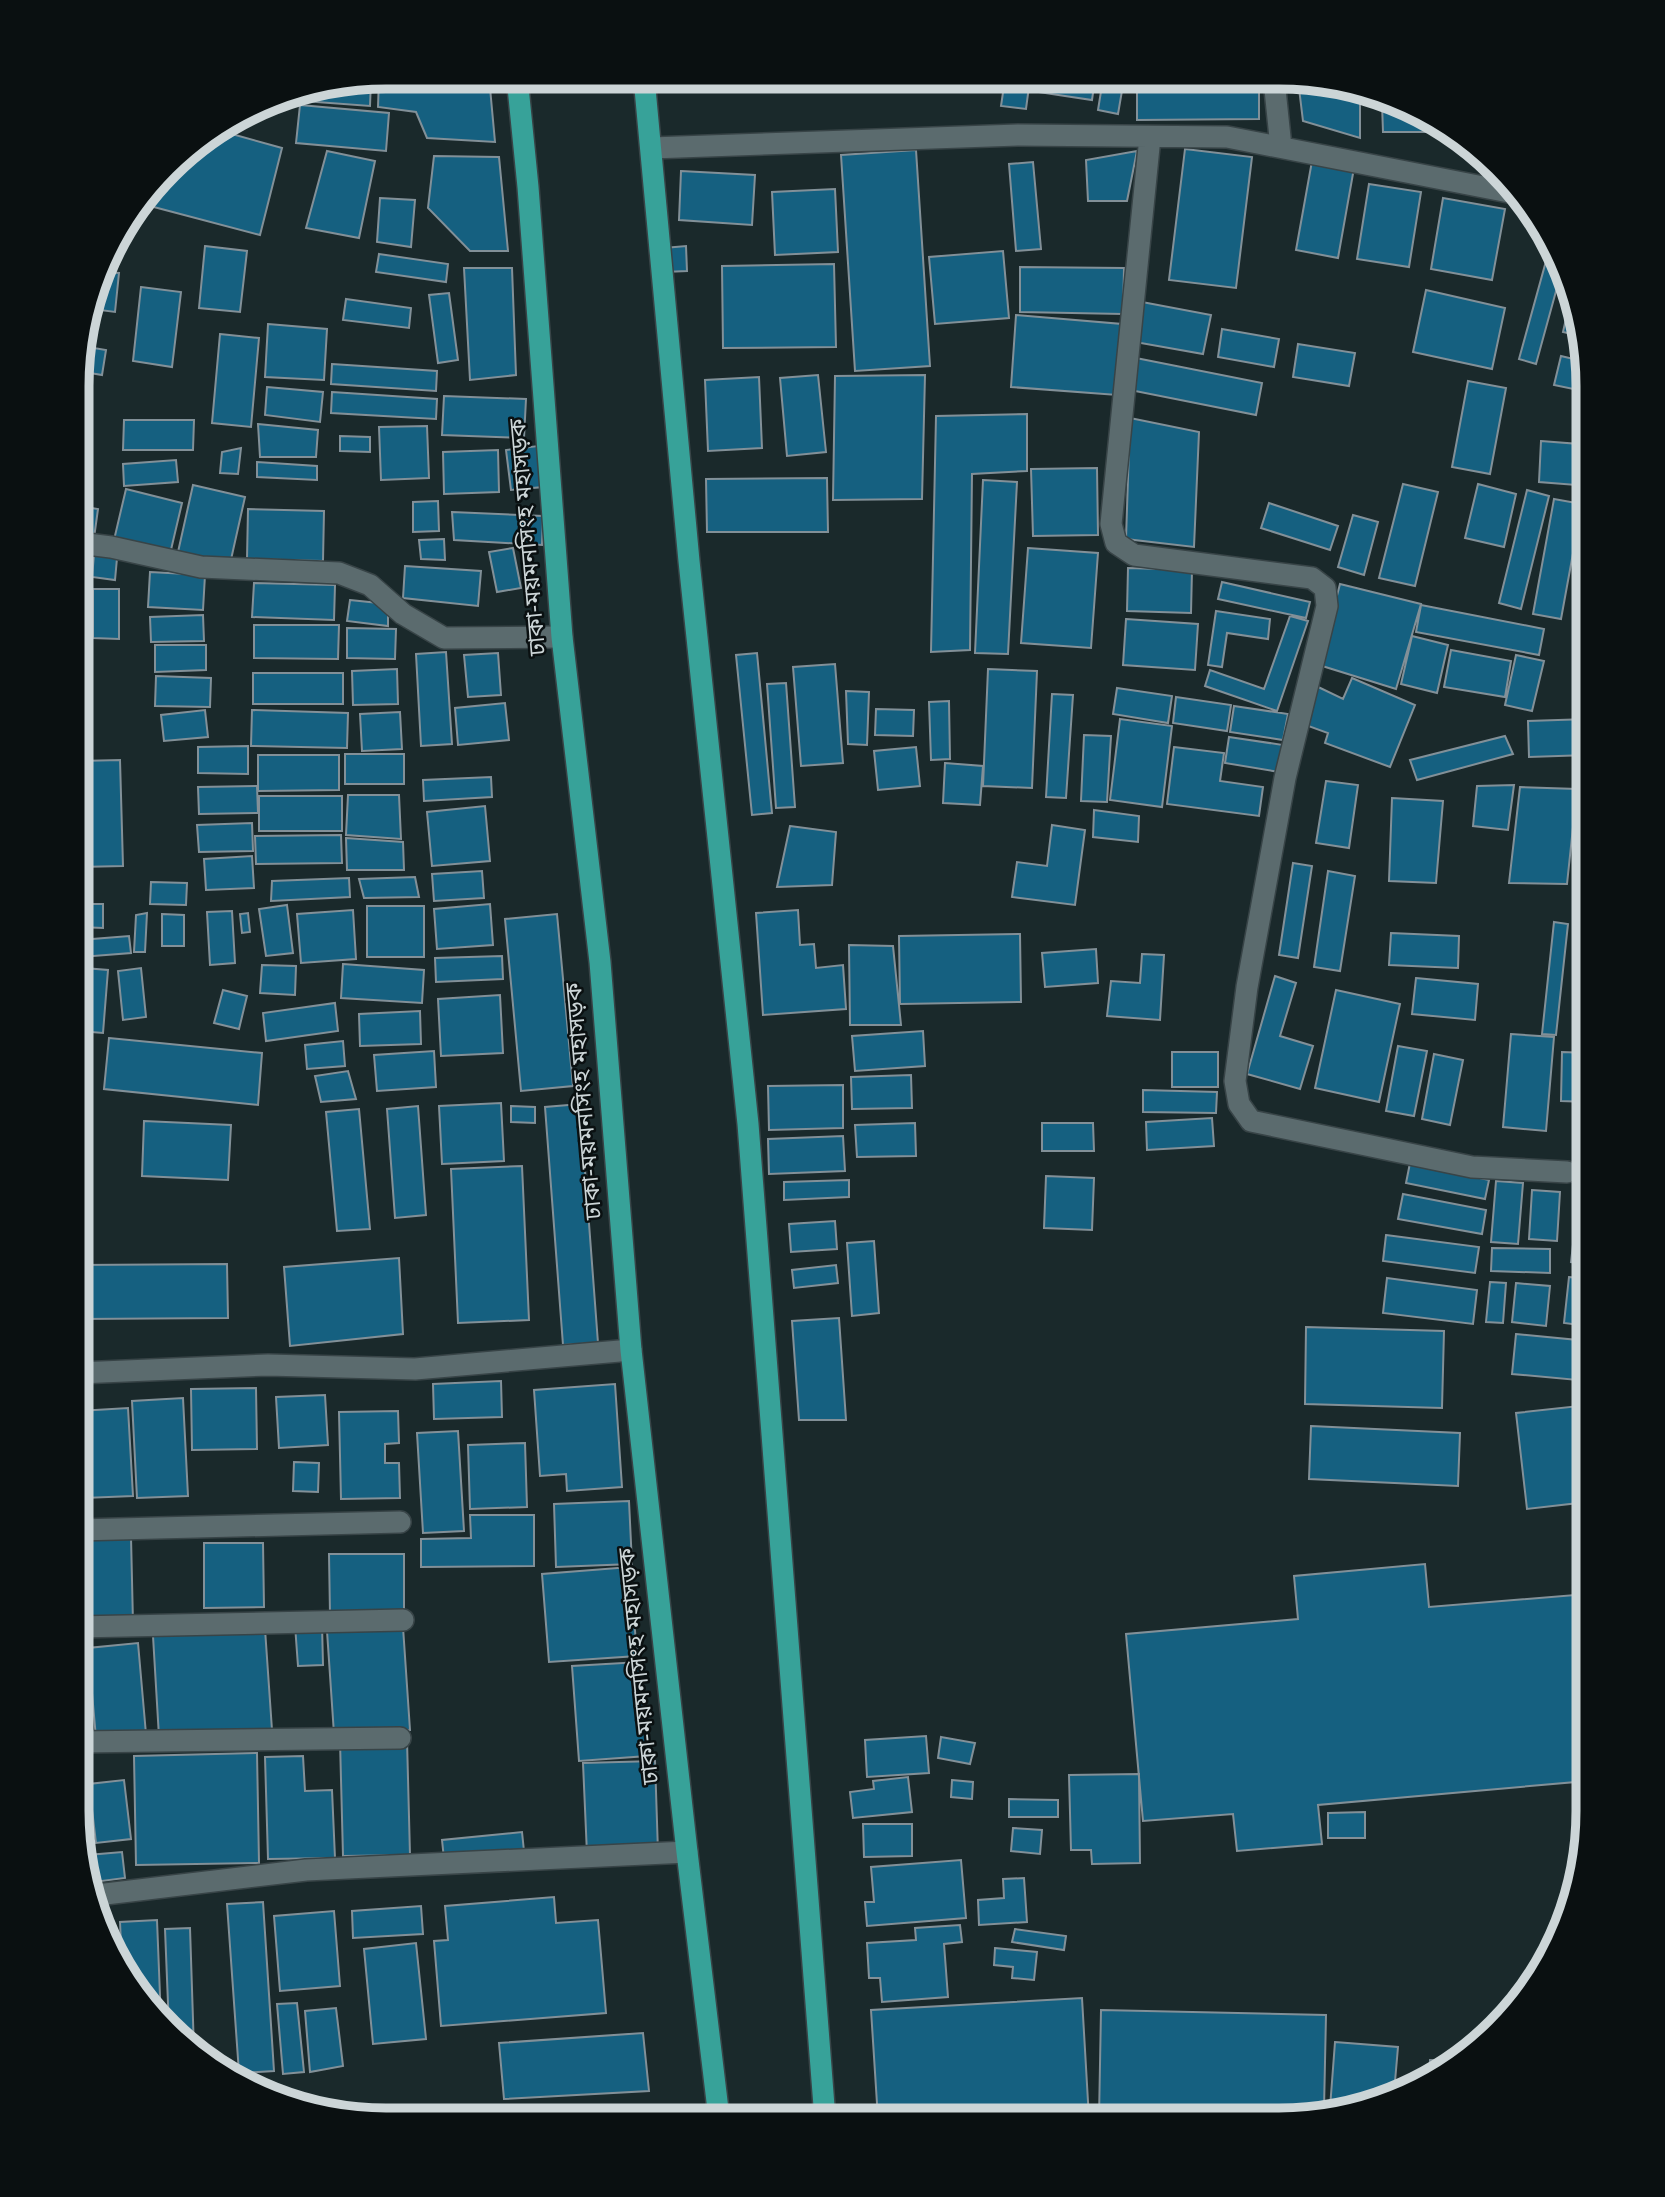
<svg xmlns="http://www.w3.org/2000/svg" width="1665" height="2197" viewBox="0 0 1665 2197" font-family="Georgia,'Noto Sans Bengali',serif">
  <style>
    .building { fill: #156080; stroke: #829098; stroke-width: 2 }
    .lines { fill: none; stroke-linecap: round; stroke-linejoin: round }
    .street-casing { stroke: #384447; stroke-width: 24 }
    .highway-casing { stroke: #384447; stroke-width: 24 }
    .street { stroke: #5b6b6e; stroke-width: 21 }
    .highway { stroke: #37a299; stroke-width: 21 }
    .labels { text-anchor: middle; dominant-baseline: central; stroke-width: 5; stroke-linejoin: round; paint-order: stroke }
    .street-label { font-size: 23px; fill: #ccd5d7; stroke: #0a1011 }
    .rim { fill: none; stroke: #ccd5d7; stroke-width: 9 }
  </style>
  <rect width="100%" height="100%" fill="#1a292b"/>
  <path class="building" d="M387 77H489L495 142 427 138 416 112 378 107 379 78Z
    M692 78H746V82L692 83Z
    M1005 79H1030L1026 109 1001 106Z
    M1040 79H1095L1092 100 1038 92Z
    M1103 79H1124L1118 114 1098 110Z
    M1137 79 1259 80V119L1137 120Z
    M371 80 370 106 303 101 284 95Z
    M1298 80H1319L1360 95V138L1303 121Z
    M1382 104 1432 122V132H1383Z
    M300 105 389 113 386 151 296 143Z
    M221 131 282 148 260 235 150 206 155 187 183 154Z
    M1185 149 1252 157 1236 288 1169 280Z
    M916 150 930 366 855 371 841 155Z
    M327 151 375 161 359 238 306 228Z
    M1137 151 1127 201H1088L1086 160Z
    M434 156 499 157 508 251H470L428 208Z
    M1312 161 1354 168 1338 258 1296 250Z
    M1033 162 1041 249 1016 251 1009 164Z
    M681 171 755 175 752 225 679 220Z
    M1369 184 1421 192 1409 267 1357 259Z
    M835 189 838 252 775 255 772 192Z
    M380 198 415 200 411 247 377 242Z
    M1443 198 1505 209 1492 280 1431 269Z
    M1551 243 1556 249 1561 273 1536 364 1519 359Z
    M205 246 247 251 240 312 199 308Z
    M686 246 687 271 665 272 664 248Z
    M1003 251 1009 318 935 324 929 257Z
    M379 254 448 264 446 282 376 272Z
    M834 264 836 347 723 348 722 266Z
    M1020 267 1124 268 1123 314 1020 312Z
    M464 268H512L516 375 470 380Z
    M105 272 119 273 115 312 92 309Z
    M141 287 181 292 172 367 133 361Z
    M1426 290 1505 308 1492 369 1413 352Z
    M449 293 458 360 438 363 429 295Z
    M346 299 411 308 409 328 343 320Z
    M1142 302 1211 315 1203 354 1135 342Z
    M1569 305 1576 335 1563 332Z
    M1016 315 1122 324 1117 395 1011 387Z
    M268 324 327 329 324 380 265 377Z
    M1222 329 1279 339 1274 367 1218 357Z
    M220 334 259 338 251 427 212 423Z
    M1298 344 1355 353 1349 386 1293 377Z
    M88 347 106 350 102 375 84 372Z
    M1561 356 1582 361 1588 392 1554 385Z
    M1136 358 1262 383 1256 415 1130 390Z
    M332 364 437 371 436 391 331 384Z
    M818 375 826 452 787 456 780 378Z
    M925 375 922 499 833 500 835 376Z
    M759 377 762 448 708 451 705 380Z
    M1468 381 1506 388 1490 474 1452 467Z
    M267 387 323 392 320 422 265 415Z
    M332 392 437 399 436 419 331 413Z
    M444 396 526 399 524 438 442 435Z
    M1027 414V471L972 474 970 650 931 652 936 416Z
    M1130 418 1199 432 1194 547 1126 539Z
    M124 420H194L193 450H123Z
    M258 424 318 430 316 457H260Z
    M427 426 429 478 381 480 379 427Z
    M340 436 370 437V452L340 451Z
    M1541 441 1579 444 1576 485 1539 482Z
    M538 446 543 487 511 490 506 450Z
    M241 448 238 474 220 473 222 452Z
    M498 450 499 492 444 494 443 452Z
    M176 460 178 482 124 486 123 464Z
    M257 462 317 466V480L257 477Z
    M1097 468 1098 535 1033 536 1031 469Z
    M86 471 88 490 79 491V472Z
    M827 478 828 532H707L706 479Z
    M983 480 1017 482 1008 654 975 653Z
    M1403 484 1438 492 1415 586 1379 578Z
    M1478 484 1516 494 1504 547 1465 538Z
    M193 485 245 497 230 564 178 552Z
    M126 489 182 503 170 554 114 540Z
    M1527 490 1549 496 1521 609 1499 603Z
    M1554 499 1582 504 1561 619 1533 614Z
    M438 501 439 531 413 532V502Z
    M1269 503 1338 526 1330 550 1261 528Z
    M79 506 98 509 94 538 79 535Z
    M248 509 324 511 323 561 247 559Z
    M452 512 543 516 542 545 454 540Z
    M1353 515 1378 522 1364 575 1338 567Z
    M444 539 445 560 421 559 419 540Z
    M513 548 521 588 497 592 489 552Z
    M1028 548 1098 553 1091 648 1021 643Z
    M94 555 117 558 115 580 92 577Z
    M405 566 481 571 478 606 403 598Z
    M1128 568 1192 570 1191 613 1127 611Z
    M150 572 205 575 203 610 148 607Z
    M79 579 85 580 82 628 79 627Z
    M1222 582 1310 602 1306 618 1218 599Z
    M254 583 335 585 334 620 252 617Z
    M1340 584 1421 604 1396 689 1319 665Z
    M93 589H119V639L93 638Z
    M350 600 388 604V626L347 621Z
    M1421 605 1544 629 1539 655 1416 632Z
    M1216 611 1270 619 1268 639 1227 633 1222 667 1208 665Z
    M203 615 204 641 151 642 150 617Z
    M1290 616 1308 621 1277 711 1205 686 1210 670 1264 689Z
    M1126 619 1198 624 1195 670 1123 665Z
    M254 625H339L338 659 254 658Z
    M347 628 396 629 395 659 347 658Z
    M1581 629 1588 630V664L1576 662Z
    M1412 636 1448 645 1437 693 1401 684Z
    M155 645H206V670L155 672Z
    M1451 650 1511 661 1505 697 1444 687Z
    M446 652 452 744 421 746 416 654Z
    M498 653 501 695 468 697 464 655Z
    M757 653 772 813 752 815 736 655Z
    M1516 655 1544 661 1532 711 1505 705Z
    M835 664 843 763 801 766 793 667Z
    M397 669 398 704 353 705 352 671Z
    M988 669 1037 671 1032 788 983 786Z
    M253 673H343V704H253Z
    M156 676 211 678 210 707 155 706Z
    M1352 678 1415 705 1390 767 1325 743 1328 733 1300 723 1314 685 1343 699Z
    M786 683 795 807 776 808 767 684Z
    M1117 688 1172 696 1168 723 1113 714Z
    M846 691 869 692 867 745 848 744Z
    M1052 694 1073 695 1066 798 1046 797Z
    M1176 697 1231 705 1227 731 1173 723Z
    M949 701 950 759 931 760 929 702Z
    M505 703 509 740 458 745 455 708Z
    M1234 706 1288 714 1283 740 1230 732Z
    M876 709 914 710 913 736 875 735Z
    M205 710 208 737 164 741 161 715Z
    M252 710 348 713 347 748 251 746Z
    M400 712 402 749 362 751 360 714Z
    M1120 719 1172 726 1162 807 1110 800Z
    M1588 719V755L1529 757 1528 721Z
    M1084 735 1111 736 1107 802 1081 801Z
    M1505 736 1513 754 1417 780 1410 760Z
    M1229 737 1283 745 1279 772 1225 763Z
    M248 746V774L198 773V747Z
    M916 747 920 786 878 790 874 751Z
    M1174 747 1224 753 1220 781 1263 787 1259 816 1167 804Z
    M345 754H404V784H345Z
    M258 755H339V790L258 791Z
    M120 760 123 866 79 867V761Z
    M945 763 983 766 980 805 943 803Z
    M1582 770H1588V850H1583Z
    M491 777 492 797 424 801 423 780Z
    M1326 781 1358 785 1349 848 1316 843Z
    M1514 785 1508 830 1473 826 1477 786Z
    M257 786 258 813 199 814 198 787Z
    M1520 787 1577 789 1567 884 1509 883Z
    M348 795H399L401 839 346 835Z
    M259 796H342V831H259Z
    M1392 798 1443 801 1436 883 1389 881Z
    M485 806 490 861 432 866 427 812Z
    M1094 810 1139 816 1138 842 1093 837Z
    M252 823 253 851 199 852 197 825Z
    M1052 825 1085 830 1075 905 1012 897 1017 862 1047 866Z
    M790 826 836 832 832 885 777 887Z
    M341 835 342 863 256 864 255 836Z
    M346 838 403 842 404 870H347Z
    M252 856 254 888 206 890 204 859Z
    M1293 863 1312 866 1298 958 1279 955Z
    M482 871 484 898 434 901 432 874Z
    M1328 871 1355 876 1340 971 1314 967Z
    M415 877 419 897 364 898 359 879Z
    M349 878 350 897 271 901 272 881Z
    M151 882 187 883 186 905 150 904Z
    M79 904H103V928L79 927Z
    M490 904 493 945 437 949 434 909Z
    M287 905 293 953 266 956 259 909Z
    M367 906H424V957H367Z
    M353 910 356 959 301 963 297 914Z
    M798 910 800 945 814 944 816 968 843 965 846 1009 763 1015 756 913Z
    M232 911 235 963 210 965 207 912Z
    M147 913 145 952H134L136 915Z
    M248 913 250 932 242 933 240 914Z
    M162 914 184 915V946H162Z
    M557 914 573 1086 521 1091 505 919Z
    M1554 922 1568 924 1556 1035 1542 1034Z
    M1391 933 1459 936 1458 968 1389 965Z
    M1020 934 1021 1002 900 1004 899 936Z
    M129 936 131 953 81 957 80 940Z
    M849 945 893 946 901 1025H850Z
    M1096 949 1098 983 1045 987 1042 953Z
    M1588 951V1042L1576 1041Z
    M1142 954 1164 955 1160 1020 1107 1016 1111 981 1140 983Z
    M502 956 503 979 436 982 435 958Z
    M343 964 424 970 422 1003 341 998Z
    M262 965 296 966 295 995 260 993Z
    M84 968 108 970 103 1033 79 1031Z
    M141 968 146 1017 123 1020 118 971Z
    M1275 976 1296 983 1280 1036 1313 1046 1300 1089 1247 1074Z
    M1416 978 1478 984 1475 1020 1412 1014Z
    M223 990 247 996 239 1029 214 1023Z
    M1336 990 1400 1004 1379 1102 1315 1088Z
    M500 995 503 1053 441 1056 438 999Z
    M335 1003 338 1031 266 1041 263 1013Z
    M420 1011 421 1044 360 1046 359 1014Z
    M923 1031 925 1066 855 1071 852 1036Z
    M1511 1034 1554 1037 1546 1131 1503 1127Z
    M109 1038 262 1053 258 1105 104 1089Z
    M343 1041 345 1066 307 1069 305 1045Z
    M1398 1046 1427 1051 1414 1116 1386 1111Z
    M434 1051 436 1087 377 1091 374 1055Z
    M1172 1052H1218V1087H1172Z
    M1562 1052 1588 1053V1102L1561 1101Z
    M1434 1054 1463 1060 1450 1125 1422 1119Z
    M348 1071 356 1099 321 1102 315 1076Z
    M911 1075 912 1108 852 1109 851 1077Z
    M843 1085V1128L769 1130 768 1086Z
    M1143 1090 1217 1092 1216 1113 1143 1112Z
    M501 1103 504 1161 442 1164 439 1106Z
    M580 1104 598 1343 563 1345 545 1107Z
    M418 1106 426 1215 395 1218 387 1109Z
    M511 1106 535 1107V1123L511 1122Z
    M359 1109 370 1229 337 1231 326 1112Z
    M1212 1118 1214 1146 1147 1150 1146 1122Z
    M1579 1120H1588V1140H1578Z
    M144 1121 231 1125 228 1180 142 1176Z
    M915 1123 916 1156 857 1157 855 1125Z
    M1042 1123H1093L1094 1151H1042Z
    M843 1136 845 1171 769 1174 768 1139Z
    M1410 1163 1489 1180 1485 1199 1406 1183Z
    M522 1166 529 1320 458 1323 451 1169Z
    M1581 1175 1588 1176V1264L1571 1262Z
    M1046 1176 1094 1178 1092 1230 1044 1228Z
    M849 1180V1197L784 1200V1182Z
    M1496 1181 1523 1183 1518 1244 1491 1242Z
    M1532 1190 1560 1192 1557 1241 1529 1239Z
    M1403 1194 1486 1210 1482 1234 1398 1219Z
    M835 1221 837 1249 791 1252 789 1224Z
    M1386 1235 1479 1247 1475 1273 1383 1261Z
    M874 1241 879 1313 852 1316 847 1243Z
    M1492 1248 1550 1249V1273L1491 1271Z
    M399 1258 403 1334 290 1346 284 1267Z
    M227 1264 228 1318 78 1319V1265Z
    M836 1265 838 1283 794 1288 792 1270Z
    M1569 1277 1588 1279V1326L1564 1323Z
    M1387 1278 1477 1290 1473 1324 1383 1313Z
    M1490 1282 1506 1283 1503 1323 1486 1322Z
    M1516 1283 1550 1286 1546 1326 1512 1322Z
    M839 1318 846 1420H799L792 1321Z
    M1306 1327 1444 1331 1442 1408 1305 1404Z
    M1516 1334 1588 1341V1381L1512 1374Z
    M501 1381 502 1417 434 1419 433 1384Z
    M615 1384 622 1487 567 1491 566 1474 540 1476 534 1390Z
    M256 1388 257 1449 192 1450 191 1389Z
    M325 1395 328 1445 279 1448 276 1397Z
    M183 1398 188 1496 137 1498 132 1401Z
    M1588 1405 1587 1502 1527 1509 1516 1413Z
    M128 1408 133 1496 84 1498 79 1411Z
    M398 1411 399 1443 385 1444V1463H399L400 1498 341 1499 339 1412Z
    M1311 1426 1460 1433 1458 1486 1309 1479Z
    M458 1431 464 1531 423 1533 417 1433Z
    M525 1443 527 1507 470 1509 468 1445Z
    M294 1462 319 1463 318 1492 293 1491Z
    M629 1501 632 1564 556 1567 554 1504Z
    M470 1515H534V1566L421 1567V1539L471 1538Z
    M131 1537 133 1623 77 1624 78 1538Z
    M204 1543H263L264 1607 204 1608Z
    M329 1554H404V1614H330Z
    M1425 1564 1429 1607 1587 1594V1781L1318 1805 1322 1844 1237 1851 1233 1814 1143 1821 1126 1634 1298 1619 1294 1576Z
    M630 1567 637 1656 549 1662 542 1574Z
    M322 1624 323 1665 298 1666 295 1625Z
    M403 1627 410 1730 334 1734 327 1631Z
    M265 1629 272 1730 159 1737 153 1636Z
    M138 1643 146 1734 96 1738 88 1648Z
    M640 1662 647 1756 579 1761 572 1666Z
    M926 1736 929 1773 867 1777 865 1740Z
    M941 1737 975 1743 970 1764 938 1758Z
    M407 1740 410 1855 343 1856 340 1741Z
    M257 1753 259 1863 136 1865 134 1756Z
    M303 1756 305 1791 332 1790 335 1858 268 1859 265 1757Z
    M655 1761 658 1852 587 1854 583 1763Z
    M1139 1774 1140 1863 1092 1864 1091 1850H1071L1069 1775Z
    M908 1777 912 1812 853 1818 850 1792 874 1789 873 1781Z
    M124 1780 131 1839 96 1843 89 1784Z
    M952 1780 973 1782 972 1799 951 1797Z
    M1009 1799 1058 1800V1817H1009Z
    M1365 1812V1838H1328V1813Z
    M863 1824H912V1856L864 1857Z
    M1013 1828 1042 1830 1040 1854 1011 1851Z
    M522 1832 524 1851 444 1859 442 1840Z
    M122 1852 125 1878 94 1882 88 1855Z
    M961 1860 966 1918 867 1926 865 1902H874L871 1867Z
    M1024 1878 1027 1922 979 1925 978 1900 1004 1898 1003 1879Z
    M554 1897 556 1923 598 1920 606 2013 441 2026 434 1941 448 1940 445 1906Z
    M263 1902 274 2071 239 2073 227 1904Z
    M421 1906 423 1934 353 1938 352 1911Z
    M334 1911 340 1986 280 1991 274 1916Z
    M157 1920 161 2021 154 2015 122 1967 120 1922Z
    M960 1925 962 1942 944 1944 948 1997 882 2002 880 1978H869L867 1943 916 1940 915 1928Z
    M190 1928 194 2050 169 2028 165 1929Z
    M1015 1929 1066 1936 1064 1950 1012 1942Z
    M416 1943 426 2039 373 2044 364 1949Z
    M995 1948 1037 1952 1034 1980 1012 1978 1013 1967 994 1965Z
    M1082 1998 1089 2119H878L871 2010Z
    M297 2003 304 2072 283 2074 277 2004Z
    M336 2008 343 2066 310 2072 305 2011Z
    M1101 2010 1326 2015 1324 2109 1279 2120 1099 2119Z
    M643 2033 649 2091 504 2099 499 2043Z
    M1335 2042 1398 2047 1394 2093 1330 2108Z
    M1430 2060 1456 2061 1429 2079Z"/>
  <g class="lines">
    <defs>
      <path id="street" d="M1274 80 1281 147
        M1150 137 1111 524 1116 543 1134 555 1312 578 1325 588 1327 606 1285 778 1247 987 1235 1081 1239 1104 1251 1121 1472 1167 1567 1172
        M651 148 1018 135 1227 137 1519 194
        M79 543 111 547 201 567 339 573 370 585 403 614 444 638 562 637
        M78 1373 268 1365 415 1369 631 1350
        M78 1530 400 1522
        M77 1627 403 1620
        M77 1742 400 1738
        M97 1895 306 1870 687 1852"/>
      <path id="highway" d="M517 77 528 187 562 637 600 962 631 1350 687 1852 719 2118
        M644 78 689 561 748 1124 825 2119"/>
    </defs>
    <use href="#street" class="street-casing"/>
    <use href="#highway" class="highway-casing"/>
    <use href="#street" class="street"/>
    <use href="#highway" class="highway"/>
  </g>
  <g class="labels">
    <g class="street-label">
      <text transform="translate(529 537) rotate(-95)">ঢাকা-ময়মনসিংহ মহাসড়ক</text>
      <text transform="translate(585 1101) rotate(-95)">ঢাকা-ময়মনসিংহ মহাসড়ক</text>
      <text transform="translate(640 1666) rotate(-96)">ঢাকা-ময়মনসিংহ মহাসড়ক</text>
    </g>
  </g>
  <path d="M0 0H1665V2197H0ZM386 89H1279A297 297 0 0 1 1576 386V1811A297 297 0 0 1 1279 2108H386A297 297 0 0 1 89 1811V386A297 297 0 0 1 386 89Z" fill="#0a1011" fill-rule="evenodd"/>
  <path class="rim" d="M386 89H1279A297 297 0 0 1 1576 386V1811A297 297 0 0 1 1279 2108H386A297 297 0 0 1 89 1811V386A297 297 0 0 1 386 89Z"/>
</svg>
